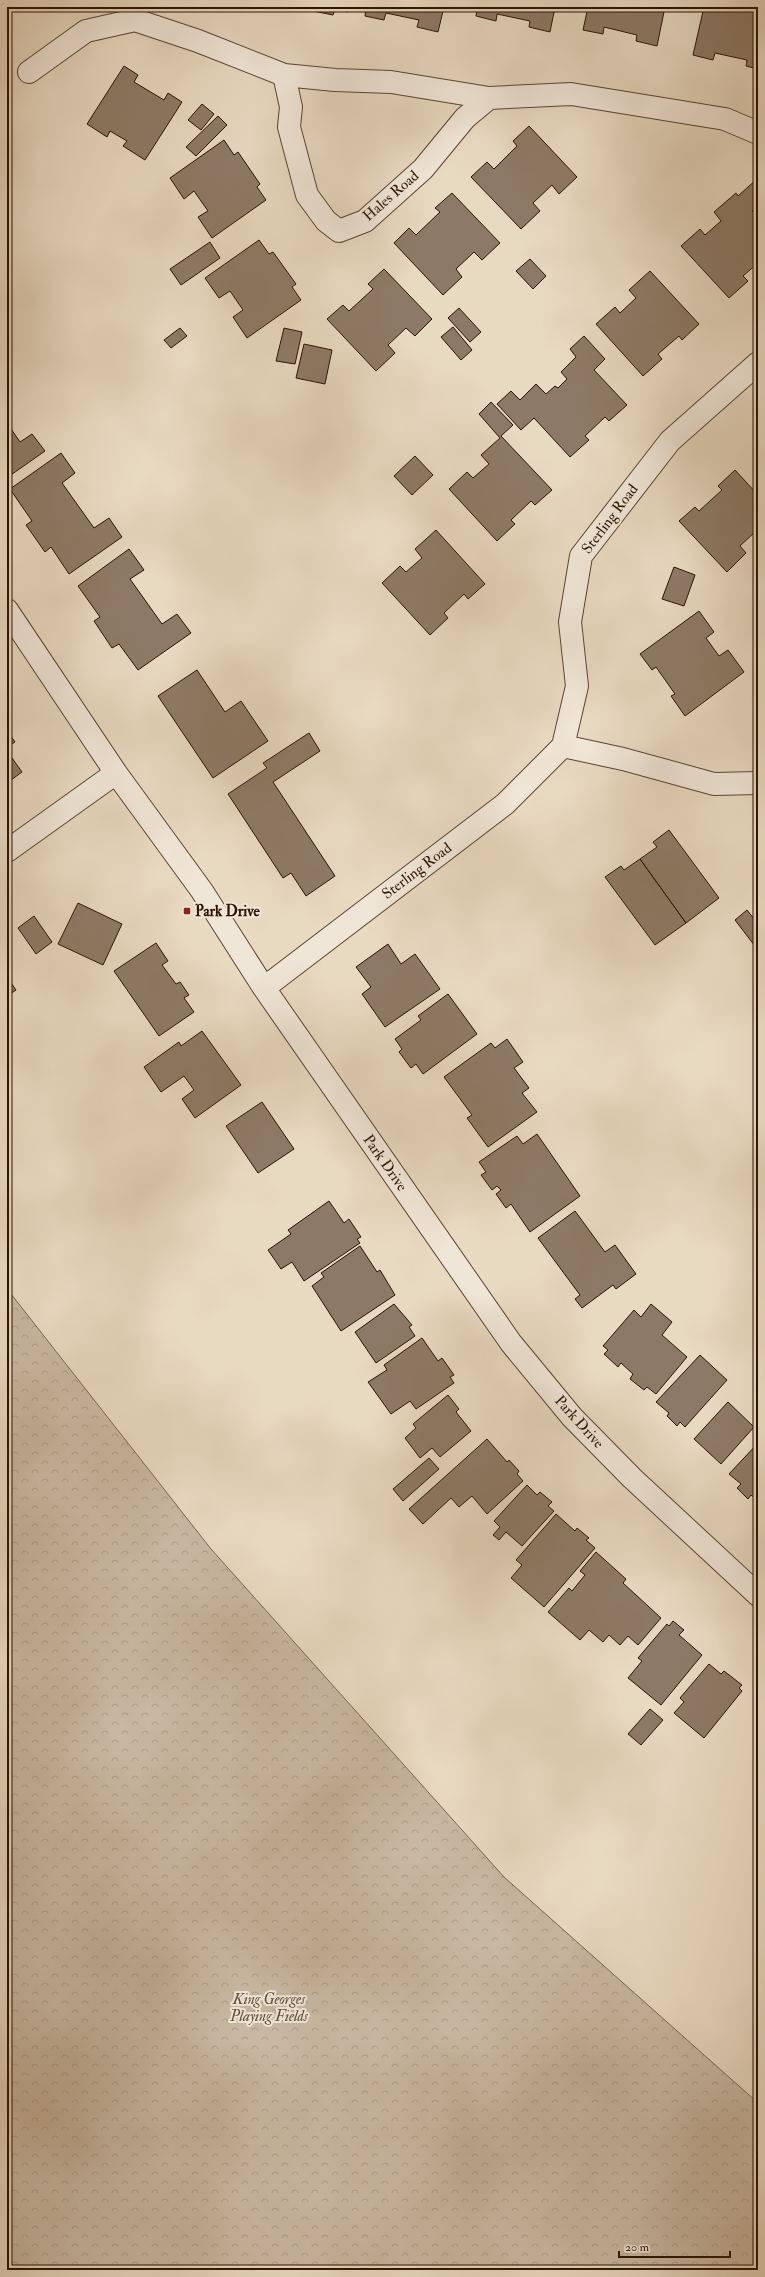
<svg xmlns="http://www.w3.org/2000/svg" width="765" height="2277" viewBox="0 0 765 2277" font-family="'IM FELL Double Pica',serif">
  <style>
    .forest { fill: url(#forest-crowns); stroke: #796552 }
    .building { fill: #8d7a66; stroke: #2a1303 }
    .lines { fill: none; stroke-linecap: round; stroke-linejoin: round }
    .street-casing { stroke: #5a4432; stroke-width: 24 }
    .street { stroke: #f0e6d7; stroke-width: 22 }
    .poi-dot { fill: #8f2418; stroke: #f0e6d7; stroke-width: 1.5 }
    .labels { text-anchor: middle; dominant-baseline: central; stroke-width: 4; stroke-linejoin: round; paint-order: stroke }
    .street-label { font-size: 15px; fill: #2a1303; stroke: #f0e6d7 }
    .poi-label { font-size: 15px; font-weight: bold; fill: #2a1303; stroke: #f0e6d7; text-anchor: start }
    .park-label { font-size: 15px; font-style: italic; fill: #614c3a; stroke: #f0e6d7 }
  </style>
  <defs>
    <pattern id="forest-crowns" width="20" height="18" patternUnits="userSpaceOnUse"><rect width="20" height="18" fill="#c8b7a1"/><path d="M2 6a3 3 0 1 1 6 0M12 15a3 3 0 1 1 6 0" fill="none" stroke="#ac9c89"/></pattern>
  </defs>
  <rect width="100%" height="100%" fill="#e8d9c1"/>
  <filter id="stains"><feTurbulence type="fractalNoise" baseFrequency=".005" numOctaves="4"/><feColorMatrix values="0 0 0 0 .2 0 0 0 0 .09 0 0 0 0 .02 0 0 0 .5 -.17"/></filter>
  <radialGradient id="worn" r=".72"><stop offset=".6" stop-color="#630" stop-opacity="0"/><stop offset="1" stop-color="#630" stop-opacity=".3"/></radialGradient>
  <path class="forest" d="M11 1294 211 1549 504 1877 758 2103V2270H7V1298Z"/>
  <path class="building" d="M313 7H350L348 12 335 9 333 15 313 11Z
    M366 7H444L438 32 417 27 419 20 386 13 384 20 365 16Z
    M478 7H555L550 32 529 27 530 21 497 14 496 21 476 16Z
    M588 7H665L657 46 636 41 637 35 604 27 603 34 583 30Z
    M704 7H758V69L746 66 747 60 715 53 713 60 693 55Z
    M124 66 138 75 134 82 164 100 168 93 182 102 145 160 123 146 127 141 110 131 107 137 87 124Z
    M202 104 214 114 201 130 188 120Z
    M218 116 227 125 196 156 186 147Z
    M529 126 577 177 559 194 552 185 533 203 540 211 521 229 471 177 487 162 494 169 517 146 513 141Z
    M224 140 234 155 238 152 260 184 257 187 266 200 212 238 198 217 208 211 194 191 184 199 170 178Z
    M758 178V208L752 211 758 217V263L743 276 748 281 729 298 681 246 700 229 705 235 721 221 714 212 736 193 738 196Z
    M452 193 500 243 482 260 474 252 456 269 462 277 443 295 394 243 409 228 416 235 440 212 435 208Z
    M259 240 269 254 273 252 296 284 292 287 301 300 247 338 233 317 243 310 230 291 219 298 205 278Z
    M210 242 220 258 181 285 170 269Z
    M530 259 546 276 533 289 516 271Z
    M384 269 432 319 415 336 406 328 388 345 395 353 376 371 327 319 343 305 349 311 373 289 368 284Z
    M650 271 699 324 682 340 679 336 658 354 662 359 643 376 596 324 615 307 620 313 636 298 629 290Z
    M459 308 481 332 470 342 448 318Z
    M453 327 472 350 461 360 441 337Z
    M180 328 187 336 171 348 164 340Z
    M284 328 302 332 295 364 276 361Z
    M584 336 605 359 594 370 627 405 609 421 605 417 585 436 589 440 570 457 534 418 521 430 497 404 511 391 520 400 536 384 546 394 555 386 558 388 567 379 561 372 576 357 570 349Z
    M304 344 332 350 325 384 296 378Z
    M491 402 513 425 501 436 552 490 535 505 531 501 511 520 515 524 497 541 449 489 467 472 473 478 489 464 481 455 500 438 479 414Z
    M7 423 20 442 32 434 45 451 8 477Z
    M61 453 75 473 62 483 94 528 109 518 122 537 69 574 51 547 45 552 26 525 32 521 10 489Z
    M415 456 433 475 412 495 394 476Z
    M735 470 758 495V534L756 531 740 546 746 553 727 572 679 521 695 507 699 511 722 490 718 486Z
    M436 530 485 584 468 599 464 594 444 613 448 618 430 635 382 583 400 566 406 572 422 558 415 549Z
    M129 549 144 570 130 579 162 624 177 614 191 633 138 670 119 644 112 648 94 621 100 617 78 586Z
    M674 567 695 575 684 606 662 599Z
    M699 611 714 632 706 638 719 656 728 650 744 672 685 716 671 696 675 694 656 667 652 670 640 654Z
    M197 670 225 712 241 701 268 741 213 778 158 696Z
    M7 731 15 742 7 747Z
    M309 733 320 751 273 782 335 876 306 896 291 873 283 878 228 794 267 768 263 763Z
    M7 751 22 772 7 783Z
    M669 830 719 898 686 923 640 859 657 847 653 842Z
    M640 859 686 923 655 945 605 877 621 866 624 870Z
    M78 903 122 924 103 965 58 944Z
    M747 910 758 924V950L735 920Z
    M34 916 52 942 36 954 18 928Z
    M156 943 168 961 162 965 176 984 180 982 189 995 184 998 194 1012 159 1036 114 971Z
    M388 944 401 964 415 954 440 989 385 1027 362 994 371 987 356 967Z
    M7 977 16 990 7 996Z
    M448 994 477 1034 423 1074 416 1064 411 1068 399 1052 402 1049 395 1039 421 1020 418 1016Z
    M202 1031 241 1085 195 1118 182 1099 194 1090 184 1076 161 1092 144 1067 179 1042 181 1046Z
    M507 1039 523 1062 514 1068 529 1088 522 1093 537 1112 488 1147 467 1118 472 1115 444 1077 491 1043 495 1048Z
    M262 1102 294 1149 258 1173 226 1126Z
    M537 1134 580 1196 530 1232 511 1204 506 1208 496 1194 501 1190 497 1186 492 1190 481 1175 486 1172 479 1162 517 1136 523 1144Z
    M329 1201 344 1223 349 1219 361 1237 357 1239 360 1243 304 1281 292 1262 281 1269 268 1250 291 1234 288 1230Z
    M575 1211 605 1252 615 1245 636 1274 616 1289 613 1285 582 1308 575 1299 580 1295 538 1238Z
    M360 1246 377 1272 380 1270 395 1295 341 1331 312 1286 324 1277 321 1273Z
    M394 1304 412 1325 409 1327 415 1336 376 1363 355 1332Z
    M651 1304 672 1322 662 1335 687 1357 656 1394 647 1387 644 1390 630 1379 633 1374 621 1363 618 1367 604 1354 608 1350 603 1346 634 1310 641 1317Z
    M422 1338 438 1361 442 1358 454 1375 450 1377 454 1383 416 1409 410 1401 391 1414 368 1382 387 1370 384 1365Z
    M700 1355 727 1380 685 1427 680 1422 677 1426 667 1416 669 1413 656 1402Z
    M448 1395 459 1409 456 1412 471 1431 440 1457 432 1448 420 1458 405 1438 416 1428 413 1424Z
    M728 1402 754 1427 721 1464 694 1439Z
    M487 1439 507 1462 509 1460 519 1471 517 1474 523 1481 487 1514 472 1496 459 1507 451 1498 423 1524 409 1509Z
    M758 1443V1499L757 1500 751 1495 748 1499 737 1488 741 1484 729 1474Z
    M429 1458 439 1469 403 1501 393 1489Z
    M527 1485 537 1495 540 1492 552 1502 548 1506 554 1511 522 1546 506 1532 499 1540 493 1535 500 1527 494 1521Z
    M556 1514 575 1531 577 1528 589 1538 586 1540 595 1548 544 1607 511 1578 522 1565 516 1560Z
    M596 1552 626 1579 623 1583 661 1618 638 1645 628 1636 620 1645 609 1635 603 1642 589 1630 580 1640 548 1612 569 1588 572 1591 585 1575 580 1571Z
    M673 1621 684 1630 679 1635 702 1655 661 1705 628 1678 642 1661 638 1658 667 1624 669 1626Z
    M709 1664 721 1674 724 1671 742 1685 739 1688 742 1691 704 1738 674 1713 684 1702 680 1698Z
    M650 1709 663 1720 641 1745 628 1734Z"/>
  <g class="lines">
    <defs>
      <path id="street" d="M29 72 86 31 135 20 198 41 284 75 335 80 391 82 489 98 571 94 725 119 758 133
        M284 75 291 107 289 127 307 195 326 221 339 231 365 221 423 169 465 118 489 98
        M7 610 116 773 202 891 264 988 511 1343 572 1417 632 1478 758 1595
        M563 746 577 686 570 622 581 556 670 441 758 363
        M7 851 116 773
        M264 988 505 804 563 746 623 759 714 784 758 783"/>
    </defs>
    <use href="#street" class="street-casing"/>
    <use href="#street" class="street"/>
  </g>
  <rect class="poi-dot" x="183" y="907" width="8" height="8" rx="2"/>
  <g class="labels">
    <g class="street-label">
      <text transform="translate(391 196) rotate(-41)">Hales Road</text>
      <text transform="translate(610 519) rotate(-53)">Sterling Road</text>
      <text transform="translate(417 871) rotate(-37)">Sterling Road</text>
      <text transform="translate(385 1163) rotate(55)">Park Drive</text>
      <text transform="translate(579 1422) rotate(48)">Park Drive</text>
    </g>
    <g class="poi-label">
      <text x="195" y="911">Park Drive</text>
    </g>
    <g class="park-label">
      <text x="269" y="1999">King Georges<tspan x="269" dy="17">Playing Fields</tspan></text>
    </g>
  </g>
  <rect width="765" height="2277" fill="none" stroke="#e8d9c1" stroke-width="24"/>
  <rect x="8" y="8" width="749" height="2261" fill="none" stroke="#2a1303" stroke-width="2"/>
  <rect x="12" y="12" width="741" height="2253" fill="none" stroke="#2a1303"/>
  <path d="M619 2251v6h111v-6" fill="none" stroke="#2a1303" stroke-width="2"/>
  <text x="625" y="2251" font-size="12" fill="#2a1303" stroke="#f0e6d7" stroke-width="3" paint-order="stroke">20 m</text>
  <rect width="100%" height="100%" filter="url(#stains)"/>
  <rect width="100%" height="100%" fill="url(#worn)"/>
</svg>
